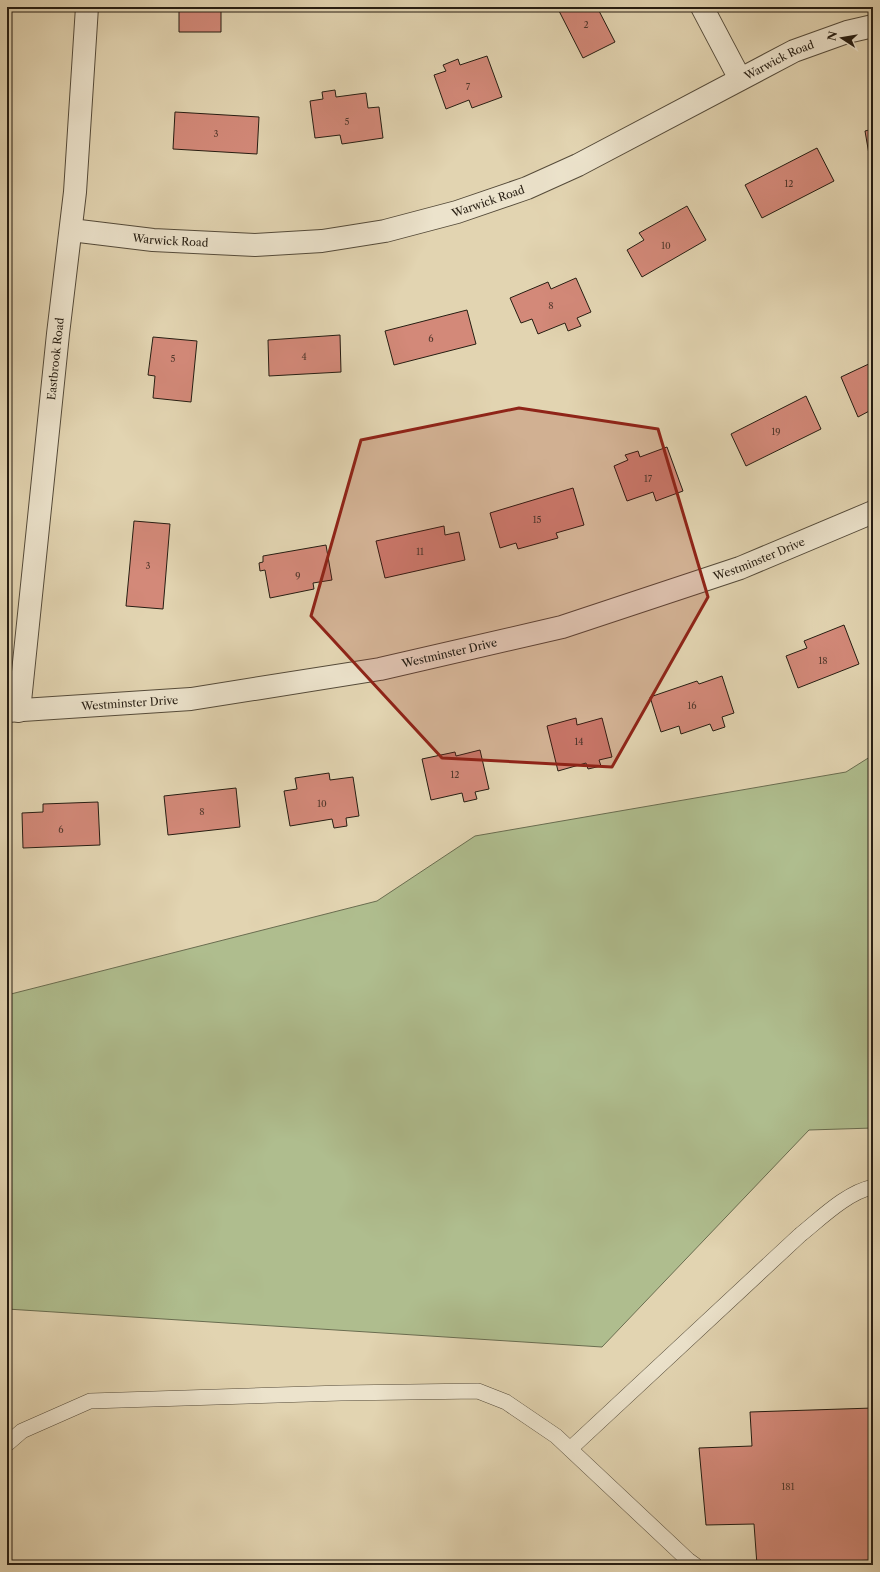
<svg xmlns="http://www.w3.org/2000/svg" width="880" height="1572" viewBox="0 0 880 1572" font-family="'Libre Caslon Text',serif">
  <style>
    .green { fill: #afbd8e; stroke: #6a6d50 }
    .building { fill: #d38979; stroke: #261d12 }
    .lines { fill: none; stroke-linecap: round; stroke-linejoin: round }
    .lane-casing { stroke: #554b3a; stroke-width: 16 }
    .street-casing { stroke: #554b3a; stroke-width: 24 }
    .lane { stroke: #ece3cc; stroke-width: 15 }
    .street { stroke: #ece3cc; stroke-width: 22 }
    .marked { fill: #8f2418; fill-opacity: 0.2; stroke: #8f2418; stroke-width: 3; stroke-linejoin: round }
    .labels { text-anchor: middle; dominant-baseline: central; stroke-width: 4; stroke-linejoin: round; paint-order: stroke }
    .number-label { font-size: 9px; fill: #51382c }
    .street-label { font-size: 11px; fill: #261d12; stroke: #ece3cc }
  </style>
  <rect width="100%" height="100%" fill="#e2d4b1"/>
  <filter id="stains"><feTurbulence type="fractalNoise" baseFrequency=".005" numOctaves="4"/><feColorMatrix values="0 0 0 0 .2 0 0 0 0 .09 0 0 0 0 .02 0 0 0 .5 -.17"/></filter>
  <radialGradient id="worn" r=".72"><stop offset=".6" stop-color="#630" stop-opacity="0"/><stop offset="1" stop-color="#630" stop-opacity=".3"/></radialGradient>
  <path class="green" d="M873 755V1128L809 1130 602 1347 7 1309V995L377 901 475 836 846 772Z"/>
  <path class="building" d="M179 7H221V32H179Z
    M557 7H597L615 42 583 58Z
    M487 56 502 97 472 108 469 100 446 109 434 75 446 71 443 65 458 59 460 65Z
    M335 90 336 97 366 93 368 108 379 107 383 138 342 144 340 135 315 138 310 101 323 99 322 92Z
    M175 112 259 117 257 154 173 149Z
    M873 129V166H871L865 131Z
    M817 148 834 181 762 218 745 185Z
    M687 206 706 240 642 277 627 250 644 240 639 233Z
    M576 278 591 312 577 318 581 326 568 331 565 323 538 334 532 319 521 323 510 298 548 282 551 289Z
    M467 310 476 344 394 365 385 331Z
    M340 335 341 372 269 376 268 340Z
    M153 337 197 341 191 402 153 398 155 376 148 375Z
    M873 362V409L858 417 841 377Z
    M806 396 821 429 746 466 731 434Z
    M667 447 683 491 656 501 653 492 627 501 614 466 628 460 625 455 638 451 640 457Z
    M573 488 584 525 556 533 558 538 518 549 516 543 500 548 490 513Z
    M134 521 170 524 163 609 126 606Z
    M444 526 445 535 459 532 465 560 385 578 376 541Z
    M326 545 332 580 313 583 314 589 270 598 265 570 260 571 259 563 263 562V556Z
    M844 625 859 664 798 688 786 656 807 648 804 641Z
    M722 676 734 713 722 717 725 727 713 731 710 724 681 734 679 726 661 732 650 697 697 681 699 684Z
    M576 718 577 725 602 718 612 757 599 760 601 766 588 769 586 763 558 771 547 726Z
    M480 750 489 789 475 792 477 799 464 802 462 793 431 800 422 759 455 752 456 756Z
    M329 773 330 780 353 777 359 816 346 818 347 826 334 828 332 819 290 826 284 791 297 789 295 778Z
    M236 788 240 827 168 835 164 796Z
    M98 802 100 845 23 848 22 813 43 812V804Z
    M873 1408V1560L757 1565 754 1524 706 1525 699 1448 752 1446 750 1412Z
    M485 1563 487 1565H443Z"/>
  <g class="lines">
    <defs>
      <path id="lane" d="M7 1444 22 1431 90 1401 341 1393 478 1391 506 1402 556 1436 688 1560 695 1565
        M570 1449 800 1235C820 1219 847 1192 873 1187"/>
      <g id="street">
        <path d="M702 7 740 79"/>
        <path id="s1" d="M71 230 153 240 255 245 322 241 385 231 457 212 527 188 578 165 794 51 847 32 873 26"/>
        <path id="s2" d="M7 711 191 699 380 669 562 627 740 568 873 512"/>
        <path id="s3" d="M19 711 58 334 75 192 87 7"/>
      </g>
    </defs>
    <use href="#lane" class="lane-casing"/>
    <use href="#street" class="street-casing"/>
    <use href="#lane" class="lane"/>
    <use href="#street" class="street"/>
  </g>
  <path class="marked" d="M519 408 658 429 708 597 612 767 442 758 311 616 361 440Z"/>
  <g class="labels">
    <g class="number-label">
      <text x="586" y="24">2</text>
      <text x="468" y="86">7</text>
      <text x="347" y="121">5</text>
      <text x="216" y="133">3</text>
      <text x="789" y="183">12</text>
      <text x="666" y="245">10</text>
      <text x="551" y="305">8</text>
      <text x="431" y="338">6</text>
      <text x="304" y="356">4</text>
      <text x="173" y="358">5</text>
      <text x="776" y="431">19</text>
      <text x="648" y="478">17</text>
      <text x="537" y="519">15</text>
      <text x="420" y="551">11</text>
      <text x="148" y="565">3</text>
      <text x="298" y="575">9</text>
      <text x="823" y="660">18</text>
      <text x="692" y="705">16</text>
      <text x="579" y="741">14</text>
      <text x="455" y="774">12</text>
      <text x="322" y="803">10</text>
      <text x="202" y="811">8</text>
      <text x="61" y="829">6</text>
      <text x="788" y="1486">181</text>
    </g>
    <g class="street-label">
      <text stroke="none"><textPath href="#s1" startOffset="747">Warwick Road</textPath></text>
      <text stroke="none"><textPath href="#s1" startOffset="423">Warwick Road</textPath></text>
      <text stroke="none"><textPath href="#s1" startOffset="100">Warwick Road</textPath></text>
      <text stroke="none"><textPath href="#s3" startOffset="354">Eastbrook Road</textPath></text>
      <text stroke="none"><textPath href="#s2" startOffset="771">Westminster Drive</textPath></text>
      <text stroke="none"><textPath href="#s2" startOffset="447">Westminster Drive</textPath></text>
      <text stroke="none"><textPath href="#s2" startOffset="123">Westminster Drive</textPath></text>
    </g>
  </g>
  <rect width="880" height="1572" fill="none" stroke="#e2d4b1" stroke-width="24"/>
  <rect x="8" y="8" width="864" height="1556" fill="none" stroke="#261d12" stroke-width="2"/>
  <rect x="12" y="12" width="856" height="1548" fill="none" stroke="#261d12"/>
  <g transform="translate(842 38) rotate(282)" stroke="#ece3cc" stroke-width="3" paint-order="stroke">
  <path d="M0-3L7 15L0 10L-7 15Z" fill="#261d12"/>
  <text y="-6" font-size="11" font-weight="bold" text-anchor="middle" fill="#261d12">N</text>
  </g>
  <rect width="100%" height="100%" filter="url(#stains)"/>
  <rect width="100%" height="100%" fill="url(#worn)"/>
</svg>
